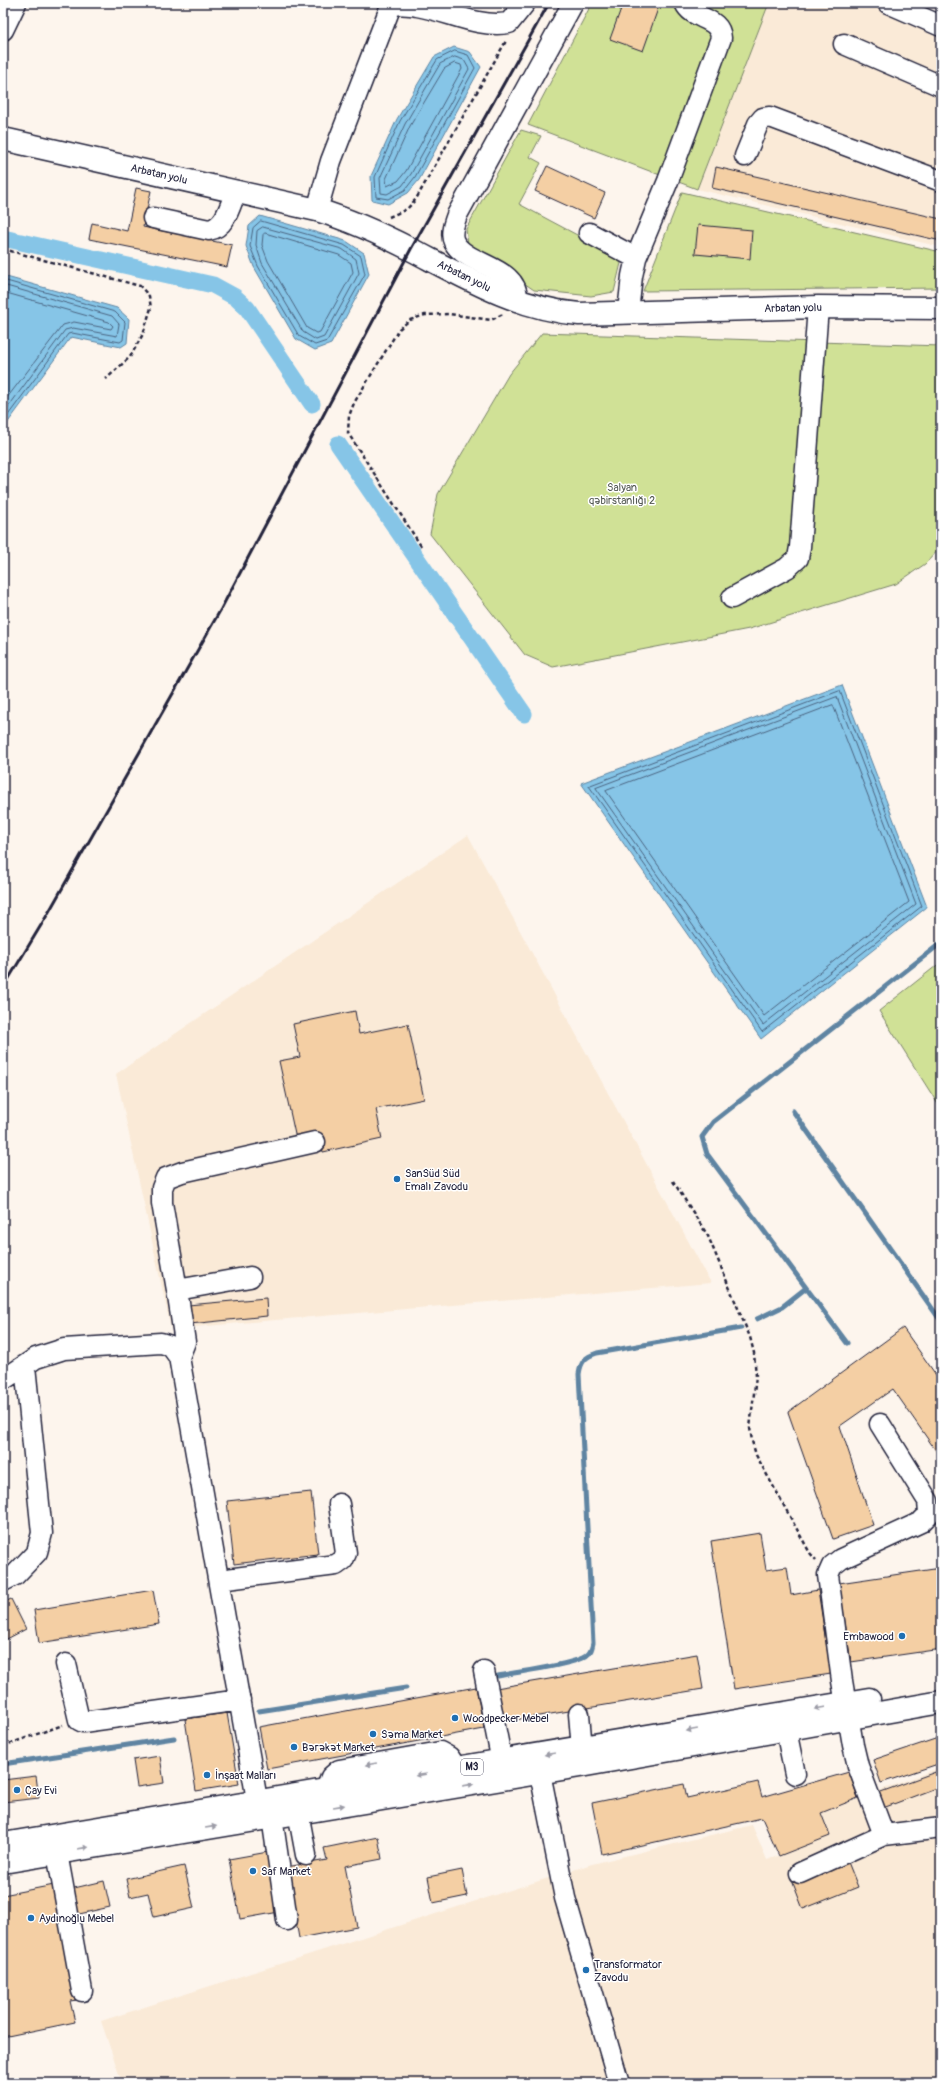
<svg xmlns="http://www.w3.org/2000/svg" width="944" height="2086" viewBox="0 0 944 2086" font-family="Pangolin,sans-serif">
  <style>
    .built { fill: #faead7 }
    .green { fill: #d0e196; stroke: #798268 }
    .water { fill: #86c5e7; stroke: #5e84a2 }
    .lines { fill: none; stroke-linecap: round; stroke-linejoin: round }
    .shore { stroke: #4a6380; stroke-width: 1 }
    .stream { stroke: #5e84a2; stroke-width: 5 }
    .canal { stroke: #86c5e7; stroke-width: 17 }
    .building { fill: #f4cfa4; stroke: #22223b }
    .minor-casing { stroke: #22223b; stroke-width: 23 }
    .major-casing { stroke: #22223b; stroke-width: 25 }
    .path { stroke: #22223b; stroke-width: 2.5; stroke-dasharray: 4 3; stroke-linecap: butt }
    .minor { stroke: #fff; stroke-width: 20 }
    .major { stroke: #fff; stroke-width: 22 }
    .rail { stroke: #22223b; stroke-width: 3 }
    .oneway { fill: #9c9ca7 }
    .poi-dot { fill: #1f6fb2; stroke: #fff; stroke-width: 1.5 }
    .labels { text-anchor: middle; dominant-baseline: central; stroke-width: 3; stroke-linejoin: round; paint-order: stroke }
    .shield { fill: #fff; stroke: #646476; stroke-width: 1 }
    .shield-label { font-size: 10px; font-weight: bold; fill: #22223b }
    .street-label { font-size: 11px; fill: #22223b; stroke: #fff }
    .park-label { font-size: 11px; fill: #565b56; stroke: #fff }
    .poi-label { font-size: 11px; fill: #22223b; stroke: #fff; text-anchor: start }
  </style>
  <rect width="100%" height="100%" fill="#fdf5ed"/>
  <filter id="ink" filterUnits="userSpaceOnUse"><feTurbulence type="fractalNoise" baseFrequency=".025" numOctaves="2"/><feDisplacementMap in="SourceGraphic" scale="8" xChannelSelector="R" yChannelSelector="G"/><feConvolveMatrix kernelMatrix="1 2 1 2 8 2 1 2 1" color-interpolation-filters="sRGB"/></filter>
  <g filter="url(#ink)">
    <path class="built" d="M769 3H868L941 35V247L697 189Z
      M468 835 711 1283 171 1329 116 1074Z
      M941 1767V2083H122L101 2021 592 1864 752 1825 767 1860 830 1836 821 1813Z"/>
    <path class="green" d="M592 3H769L697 189 528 125Z
      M521 130 541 136 530 157 541 163 519 204 622 259 614 292 591 296 534 290 468 244 466 229Z
      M682 192 941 252V288L643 291Z
      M542 333 941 346V547L925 564 896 584 749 629 553 667 525 655 430 534 438 494 509 374Z
      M941 962V1109L879 1011Z"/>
    <path class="water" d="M454 47 470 52 481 67 419 180 408 193 388 204 372 200 371 176 397 119 434 57Z
      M260 216 346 241 364 253 369 274 331 344 315 350 296 339 254 267 246 246 249 226Z
      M3 276 117 308 129 319 127 343 121 347 71 337 3 429Z
      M842 685 927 907 761 1039 581 783Z"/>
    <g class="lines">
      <path class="shore" d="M455 51 468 55 475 68 415 177 405 190 388 199 376 197 375 177 400 121 437 60Z
        M455 57 464 60 469 69 411 174 402 186 387 194 381 193 380 178 405 124 440 64Z
        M455 63 461 65 462 69 406 171 398 181 387 186 386 179 410 126 444 69Z
        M261 221 344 245 361 256 365 274 327 341 315 345 299 336 258 266 250 246 253 228Z
        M263 227 342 249 356 259 359 273 324 337 316 340 303 332 262 263 256 245 257 231Z
        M265 233 339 255 351 263 353 272 320 332 316 333 307 328 268 261 262 245 263 235Z
        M3 280 115 312 125 322 123 340 120 342 72 333 68 334 3 422
        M3 285 112 316 119 324 117 336 73 328 65 330 3 414
        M3 292 109 322 113 326 111 329 74 322 63 325 3 403
        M840 691 922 906 762 1032 589 786Z
        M837 697 916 904 763 1025 596 788Z
        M833 705 909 902 764 1016 606 791Z"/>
      <path class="stream" d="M793 1111 941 1321
        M757 1319 782 1307 806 1288
        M847 1343 707 1154 702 1137 713 1122 941 943
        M498 1676C517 1672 573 1665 586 1656 591 1653 592 1648 593 1643L579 1374C581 1361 585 1357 597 1353L741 1328
        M259 1711 406 1688
        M3 1764 174 1738"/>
      <path class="canal" d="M3 238 213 285 235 297 247 308 312 404
        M338 444 524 714"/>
    </g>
    <path class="building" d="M623 3H660L643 51 610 39Z
      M547 166 605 193 594 218 535 191Z
      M716 167 941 219V241L712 188Z
      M136 188 151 191 143 227 232 245 227 267 89 239 92 223 127 231Z
      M698 225 752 230 750 259 695 254Z
      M355 1011 359 1034 408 1024 424 1099 376 1109 382 1139 323 1152 319 1134 296 1139 279 1061 300 1057 293 1024Z
      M266 1298 267 1316 190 1324 188 1305Z
      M903 1328 941 1382V1458L893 1389 840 1426 873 1525 833 1539 788 1412Z
      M311 1492 318 1554 234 1564 227 1501Z
      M760 1533 766 1570 787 1567 791 1595 818 1590 831 1674 734 1689 711 1541Z
      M941 1568V1649L851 1662 839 1583Z
      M153 1590 159 1624 39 1643 34 1610Z
      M11 1599 26 1629 3 1641V1603Z
      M697 1654 703 1689 502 1722 496 1688Z
      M476 1687 484 1729 267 1769 259 1727Z
      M227 1713 239 1784 196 1791 185 1719Z
      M941 1737V1763L881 1783 873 1760Z
      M160 1756 164 1783 137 1787 133 1760Z
      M941 1770V1786L883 1808 878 1793Z
      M849 1772 858 1798 821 1813 830 1836 779 1856 762 1818 602 1854 592 1803 684 1784 687 1798 758 1782 762 1797Z
      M36 1776 39 1798 3 1802V1780Z
      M378 1837 382 1859 345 1866 357 1927 299 1938 286 1867 327 1860 324 1848Z
      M268 1852 279 1912 240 1919 229 1859Z
      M848 1862 858 1887 803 1909 793 1883Z
      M184 1866 194 1908 154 1917 148 1893 130 1897 126 1879Z
      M462 1870 467 1896 433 1903 428 1877Z
      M104 1881 110 1907 75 1915 70 1889Z
      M54 1885 77 2000 70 2001 75 2022 3 2037V1895Z"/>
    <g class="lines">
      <defs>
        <path id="minor" d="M888 3 941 26
          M392 4C401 5 409 4 417 6 449 11 476 28 509 23L525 3
          M3 30 16 3
          M844 44 941 86
          M745 156 758 124 763 118 770 117 941 181
          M317 210 331 161 392 3
          M153 218 209 230C226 227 230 205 236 191
          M589 233 636 258
          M517 301C520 266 466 266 454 242 450 234 454 223 457 215L573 3
          M628 312 632 276 636 258 668 181 721 38C720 16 693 21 685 3
          M732 598 787 568 798 558 800 547 818 307
          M177 1290 162 1203V1188L166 1178 182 1172 315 1142
          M179 1357 185 1342 177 1290 250 1277
          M3 1380 36 1358 64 1349 161 1343 171 1346 179 1357 260 1817
          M880 1424 928 1501 929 1514 921 1522 841 1559 832 1566 828 1575 842 1681 853 1745 858 1766 884 1835 941 1828
          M219 1580 336 1565 343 1560 346 1553 339 1504
          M3 1581 15 1575 37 1552 42 1533 25 1366
          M66 1664 79 1720 83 1722 240 1700
          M484 1671 502 1762
          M579 1714 582 1749
          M786 1730 795 1774
          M540 1773 565 1898 619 2083
          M326 1790 331 1777 339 1770 440 1752 449 1757 457 1769
          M298 1812 306 1855
          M272 1817 287 1920
          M57 1853 82 1991
          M800 1873 884 1835"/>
        <path id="major" d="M3 139 317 210C350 220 381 234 412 250 466 278 518 309 579 314L818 307 941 308
          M3 1844 869 1699
          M3 1862 586 1765 941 1702"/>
      </defs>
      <use href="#minor" class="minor-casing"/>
      <use href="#major" class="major-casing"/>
      <path class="path" d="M389 217 407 209 416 199 506 41
        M3 249 140 286 149 296 151 308 143 334 130 357 106 379
        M421 546 348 433 349 416 354 403 399 329 410 320 425 315 449 314 491 320 503 314
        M673 1181 708 1236 750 1337 754 1353 756 1376 750 1428 752 1441 756 1455 810 1553 816 1560
        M3 1746 63 1725"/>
      <use href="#minor" class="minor"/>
      <use href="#major" class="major"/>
      <path class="rail" d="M3 988 46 917 221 609 411 249 549 3"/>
    </g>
    <defs><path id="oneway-solid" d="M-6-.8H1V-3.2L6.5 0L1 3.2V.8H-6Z"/></defs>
    <g class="oneway">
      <use href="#oneway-solid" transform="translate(820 1708) rotate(170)"/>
      <use href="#oneway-solid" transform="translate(692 1730) rotate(170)"/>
      <use href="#oneway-solid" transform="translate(550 1754) rotate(171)"/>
      <use href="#oneway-solid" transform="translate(371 1764) rotate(170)"/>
      <use href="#oneway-solid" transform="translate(421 1775) rotate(171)"/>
      <use href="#oneway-solid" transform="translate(468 1785) rotate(-9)"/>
      <use href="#oneway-solid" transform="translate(339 1806) rotate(-9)"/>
      <use href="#oneway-solid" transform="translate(211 1827) rotate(-9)"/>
      <use href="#oneway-solid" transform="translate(83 1848) rotate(-9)"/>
    </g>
  </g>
  <g class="poi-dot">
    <circle cx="397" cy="1179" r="4"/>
    <circle cx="902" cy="1636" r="4"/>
    <circle cx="455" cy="1718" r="4"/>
    <circle cx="373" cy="1734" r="4"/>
    <circle cx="294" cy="1747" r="4"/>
    <circle cx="207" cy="1775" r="4"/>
    <circle cx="17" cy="1790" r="4"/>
    <circle cx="253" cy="1871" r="4"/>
    <circle cx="31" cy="1918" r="4"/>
    <circle cx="586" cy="1970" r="4"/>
  </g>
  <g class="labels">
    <rect class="shield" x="461" y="1759" width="22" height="16" rx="3"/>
    <g class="shield-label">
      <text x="472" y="1767">M3</text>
    </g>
    <g class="street-label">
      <text transform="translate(159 174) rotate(13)">Arbatan yolu</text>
      <text transform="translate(464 276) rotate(26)">Arbatan yolu</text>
      <text transform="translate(793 308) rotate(-1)">Arbatan yolu</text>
    </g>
    <g class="park-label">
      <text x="622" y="487">Salyan<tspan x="622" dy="13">qəbirstanlığı 2</tspan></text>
    </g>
    <g class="poi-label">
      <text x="405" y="1173">SanSüd Süd<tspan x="405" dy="13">Emalı Zavodu</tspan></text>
      <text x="894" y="1636" text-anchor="end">Embawood</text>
      <text x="463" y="1718">Woodpecker Mebel</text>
      <text x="381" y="1734">Səma Market</text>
      <text x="302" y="1747">Bərəkət Market</text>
      <text x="215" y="1775">İnşaat Malları</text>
      <text x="25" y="1790">Çay Evi</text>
      <text x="261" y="1871">Saf Market</text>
      <text x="39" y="1918">Aydınoğlu Mebel</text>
      <text x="594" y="1964">Transformator<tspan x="594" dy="13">Zavodu</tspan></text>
    </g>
  </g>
  <rect width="944" height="2086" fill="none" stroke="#fff" stroke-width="16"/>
  <rect x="8" y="8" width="928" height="2070" fill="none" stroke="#22223b" stroke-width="1.5" filter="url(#ink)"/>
</svg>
